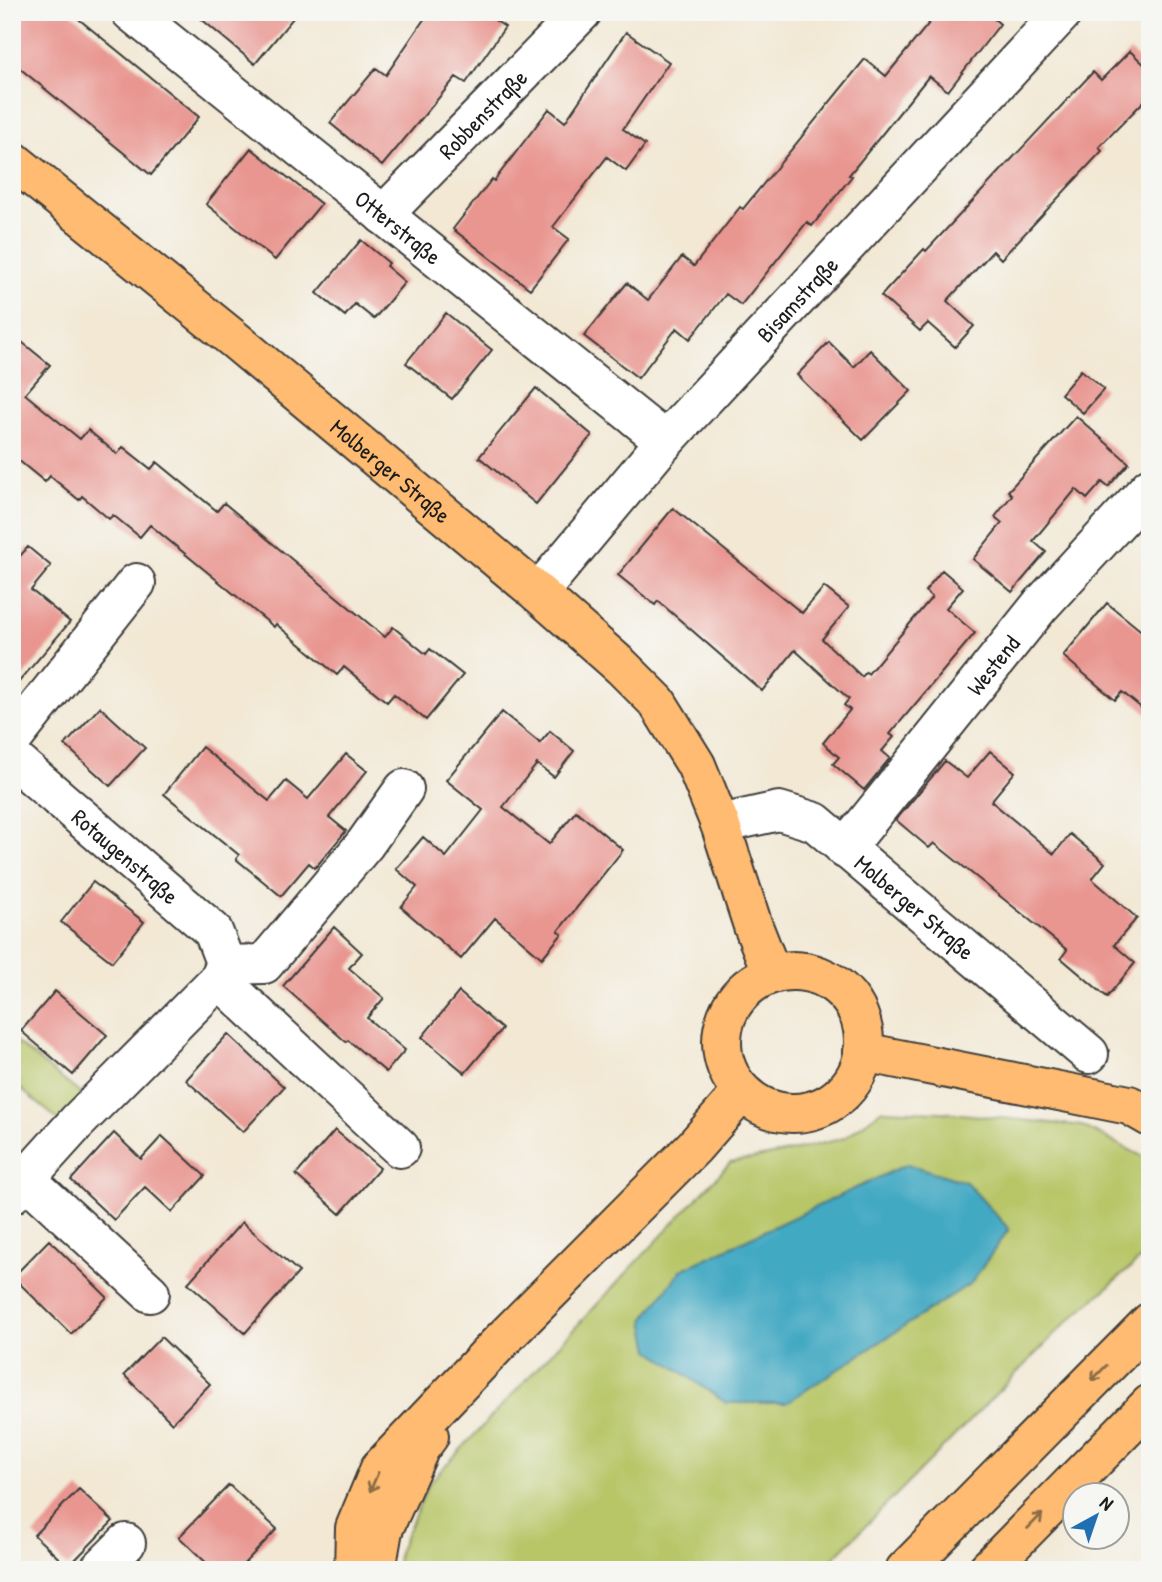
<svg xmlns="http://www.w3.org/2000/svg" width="1162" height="1582" viewBox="0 0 1162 1582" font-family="'Patrick Hand',sans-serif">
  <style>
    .green { fill: #b8c668; stroke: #6a7142; stroke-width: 2 }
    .water { fill: #43a9c3; stroke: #306270; stroke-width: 2 }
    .building { fill: #e99590 }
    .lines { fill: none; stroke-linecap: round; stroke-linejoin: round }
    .minor-casing { stroke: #3c3b38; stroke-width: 42 }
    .major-casing { stroke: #3c3b38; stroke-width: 42 }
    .highway-casing { stroke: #3c3b38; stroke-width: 42 }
    .minor { stroke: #fff; stroke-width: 38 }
    .major { stroke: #febb71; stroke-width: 38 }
    .highway { stroke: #febb71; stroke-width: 38 }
    .oneway { stroke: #8d6c46 }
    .labels { text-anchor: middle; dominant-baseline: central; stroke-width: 5; stroke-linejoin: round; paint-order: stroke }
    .street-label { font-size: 23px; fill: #1c1c1c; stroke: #f6f6f2 }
  </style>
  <rect width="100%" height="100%" fill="#f6f6f2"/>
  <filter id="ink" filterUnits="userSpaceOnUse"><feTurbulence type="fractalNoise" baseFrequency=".0143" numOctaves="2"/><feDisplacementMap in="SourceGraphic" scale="14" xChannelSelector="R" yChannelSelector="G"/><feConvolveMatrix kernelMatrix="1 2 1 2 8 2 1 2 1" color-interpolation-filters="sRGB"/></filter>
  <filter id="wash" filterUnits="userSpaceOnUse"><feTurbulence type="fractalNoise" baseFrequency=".00686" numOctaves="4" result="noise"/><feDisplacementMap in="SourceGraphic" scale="28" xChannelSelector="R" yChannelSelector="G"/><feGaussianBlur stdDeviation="1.57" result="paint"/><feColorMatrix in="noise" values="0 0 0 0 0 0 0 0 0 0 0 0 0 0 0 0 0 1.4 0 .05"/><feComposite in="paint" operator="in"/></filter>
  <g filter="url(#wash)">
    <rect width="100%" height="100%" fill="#f2e8d4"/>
    <path class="green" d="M12 1039 86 1098 61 1122 12 1082Z
      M882 1110 941 1112 1082 1126 1150 1160V1251L1065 1324 822 1570H397L398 1552 430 1482 730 1163 788 1152 844 1138Z"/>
    <path class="water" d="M907 1164 966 1182 1009 1229 971 1283 786 1403H726L650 1350 644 1320 681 1270Z"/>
    <g id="blocks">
      <path class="building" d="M12 12H70L199 117 151 175 12 62Z
        M193 12H298L255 64Z
        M429 12H483L505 27 466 83 456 77 382 166 330 123 376 68 386 75Z
        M938 12H986L1000 24 948 91 929 76 849 175 852 176 812 226 807 222 741 305 726 294 690 339 677 328 638 378 584 336 627 283 648 300 682 257 694 266 740 207 743 209 865 59 886 76Z
        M626 32 669 62 623 129 645 145 626 171 607 157 553 227 569 239 530 289 453 229 492 179 494 181 549 109 565 122Z
        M1130 51 1150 70V95L1099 147 1102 151 1001 259 993 251 947 301 974 326 955 347 928 323 920 331 881 296 924 249 926 251 1093 72 1101 80Z
        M251 148 321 204 275 260 206 204Z
        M361 240 389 263 386 266 405 282 374 319 355 304 345 316 317 293Z
        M446 313 492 350 452 399 406 363Z
        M12 334 50 365 25 394 80 439 88 430 117 454 123 447 151 469 157 462 217 511 224 503 385 637 393 627 426 654 430 649 463 675 426 720 394 694 387 702 344 667 337 675 276 624 274 627 150 525 140 537 113 515 109 519 82 496 79 500 50 476 45 482 12 455Z
        M829 342 854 367 870 350 911 391 863 440 797 375Z
        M1081 370 1104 389 1083 413 1061 394Z
        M536 388 592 435 536 504 479 457Z
        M1076 416 1129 463 1108 487 1102 482 1087 499 1076 489 1033 541 1046 552 1012 592 973 559 1002 523 995 517 1012 495 1008 491Z
        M673 508 802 613 824 587 849 607 822 639 862 677 866 672 868 674 932 597 925 591 942 570 963 588 946 608 975 633 890 734 894 737 882 751 890 758 864 790 833 764 839 757 823 743 850 710 844 705 849 699 795 650 762 691 658 601 655 605 618 575Z
        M28 547 51 566 31 590 70 622 12 690V565Z
        M1107 603 1150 638V715L1122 692 1115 700 1063 656Z
        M100 707 145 748 110 786 65 745Z
        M502 712 540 743 550 731 574 751 554 777 537 764 503 807 549 844 576 811 623 850 558 931 562 934 542 958 495 918 461 959 401 907 417 887 396 869 423 837 446 857 483 810 446 780Z
        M202 747 269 801 286 781 308 799 346 754 367 771 329 817 346 831 315 868 309 863 281 896 236 859 239 855 164 794Z
        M990 751 1015 772 991 801 1054 854 1070 834 1105 863 1092 879 1137 918 1114 945 1135 963 1107 997 1061 958 1067 950 934 843 929 848 896 820 945 761 967 778Z
        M93 882 144 922 112 962 61 922Z
        M334 927 362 953 349 968 384 998 367 1018 405 1050 386 1072 348 1040 346 1042 283 986Z
        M55 991 107 1035 73 1075 21 1031Z
        M459 992 502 1029 465 1073 422 1037Z
        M228 1034 284 1087 243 1132 186 1080Z
        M335 1130 380 1168 340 1214 296 1175Z
        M114 1133 141 1159 162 1136 205 1176 172 1212 145 1187 114 1220 71 1180Z
        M242 1222 299 1272 245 1333 188 1283Z
        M49 1240 107 1297 71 1334 13 1277Z
        M161 1337 210 1384 172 1423 124 1375Z
        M229 1485 277 1529 238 1570H214L179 1537Z
        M79 1489 113 1521 68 1567 34 1535Z"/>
    </g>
  </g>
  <g filter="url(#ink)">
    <use href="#blocks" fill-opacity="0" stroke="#3c3b38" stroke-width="2"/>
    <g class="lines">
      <defs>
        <g id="minor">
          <path id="s1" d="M131 12 665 441"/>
          <path id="s2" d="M383 215 582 12"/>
          <path id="s3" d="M538 593 665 441 1063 12"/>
          <path d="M12 740 136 583"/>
          <path id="s4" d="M12 758 213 931 226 965 219 979 77 1122 12 1194"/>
          <path id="s5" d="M720 824 779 811 815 822 1089 1054"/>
          <path id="s6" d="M845 849 1039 607 1150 487"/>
          <path d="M226 965 264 964 365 844 404 789"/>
          <path d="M219 979 400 1148"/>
          <path d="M26 1179 150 1293"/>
          <path d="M99 1570 126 1543"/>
        </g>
        <g id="major">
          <path id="s7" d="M12 160 236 341 538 593 622 667 657 702 696 765 720 824 753 926 772 974"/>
          <circle cx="793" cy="1042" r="71"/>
          <path d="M863 1052 1129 1105 1150 1117"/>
        </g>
        <path id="highway" d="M354 1570 355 1528 380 1468 501 1341 694 1147 742 1092
          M376 1570 383 1530 420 1448 429 1436
          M905 1570 1150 1322
          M987 1570 1150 1404"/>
      </defs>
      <use href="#minor" class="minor-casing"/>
      <use href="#major" class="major-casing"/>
      <use href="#highway" class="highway-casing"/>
      <use href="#minor" class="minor"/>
      <use href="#major" class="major"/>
      <use href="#highway" class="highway"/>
    </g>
    <defs><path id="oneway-shaft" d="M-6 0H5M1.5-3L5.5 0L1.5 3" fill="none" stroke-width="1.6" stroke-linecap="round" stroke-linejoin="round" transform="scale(1.75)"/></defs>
    <g class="oneway">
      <use href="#oneway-shaft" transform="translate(1099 1373) rotate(135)"/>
      <use href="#oneway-shaft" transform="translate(374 1482) rotate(113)"/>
      <use href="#oneway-shaft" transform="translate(1035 1521) rotate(-45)"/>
    </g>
  </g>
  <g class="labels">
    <g class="street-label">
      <text stroke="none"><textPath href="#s2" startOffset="142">Robbenstraße</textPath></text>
      <text stroke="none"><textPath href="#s1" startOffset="343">Otterstraße</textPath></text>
      <text stroke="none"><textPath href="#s3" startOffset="392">Bisamstraße</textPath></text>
      <text stroke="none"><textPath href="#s7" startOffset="490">Molberger Straße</textPath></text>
      <text stroke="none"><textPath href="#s6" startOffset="236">Westend</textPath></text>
      <text stroke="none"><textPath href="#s4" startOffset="150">Rotaugenstraße</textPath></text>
      <text stroke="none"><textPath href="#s5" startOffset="229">Molberger Straße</textPath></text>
    </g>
  </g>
  <rect width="1162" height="1582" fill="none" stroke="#f6f6f2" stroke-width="42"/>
  <g transform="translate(1096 1516) rotate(40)"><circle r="33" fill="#f6f6f2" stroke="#9f9f9c" stroke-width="2"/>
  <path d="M0-5L12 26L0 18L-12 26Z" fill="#1f6fb2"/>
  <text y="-10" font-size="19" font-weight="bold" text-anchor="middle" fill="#1c1c1c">N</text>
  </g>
</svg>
